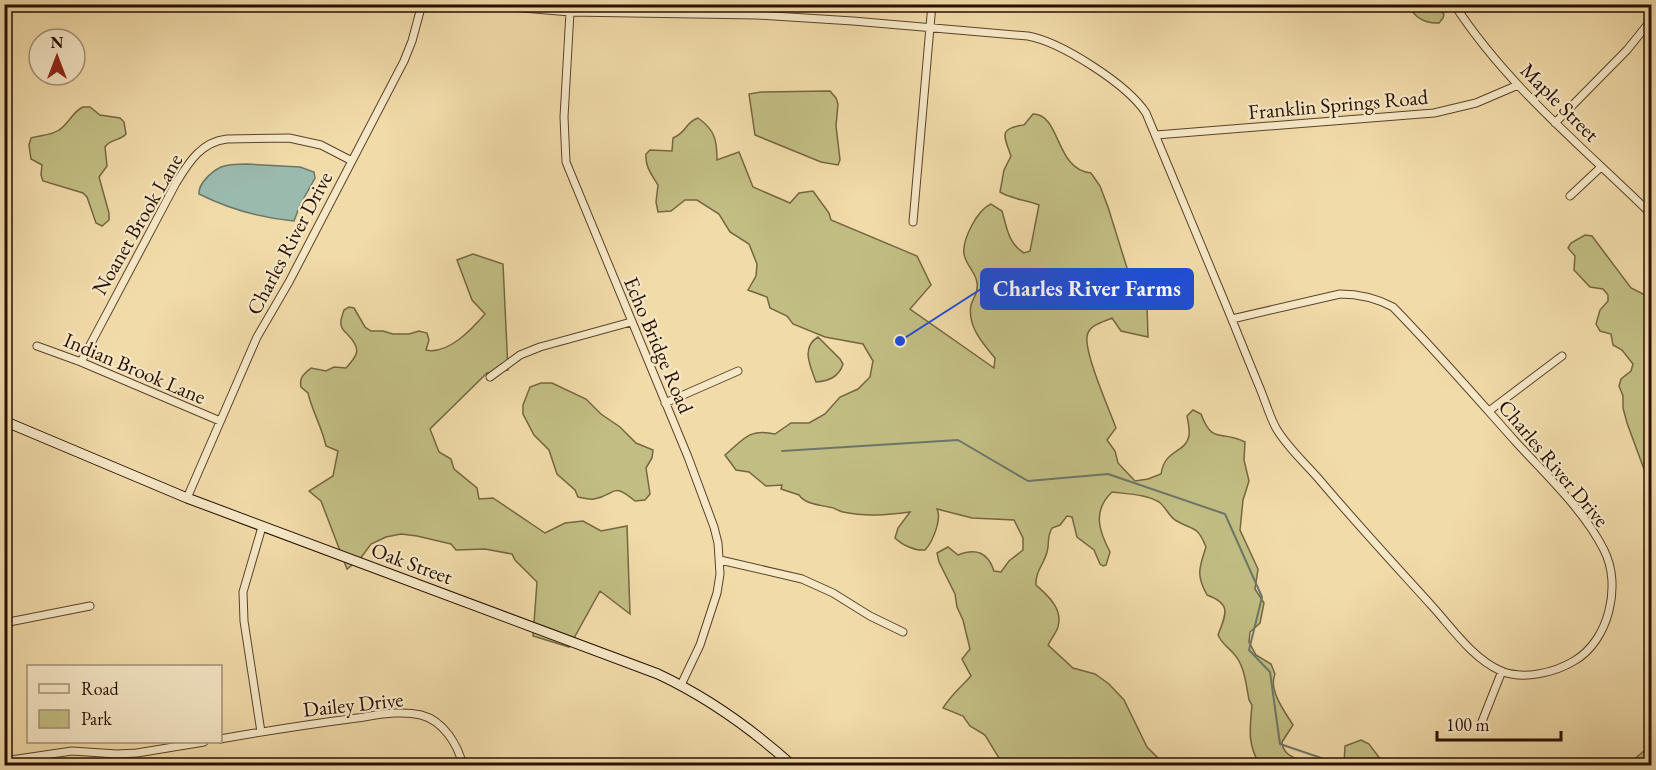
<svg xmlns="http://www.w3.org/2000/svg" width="1656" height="770" viewBox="0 0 1656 770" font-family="'EB Garamond',serif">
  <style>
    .green { fill: #c2be83; stroke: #756642; stroke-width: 1.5 }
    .water { fill: #9bbaae; stroke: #6d7668; stroke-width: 1.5 }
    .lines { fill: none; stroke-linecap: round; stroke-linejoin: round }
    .stream { stroke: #6d7668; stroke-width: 2 }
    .minor-casing { stroke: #5a422a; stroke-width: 9 }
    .secondary-casing { stroke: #280f00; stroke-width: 11 }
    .minor { stroke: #f6e8c7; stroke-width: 7 }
    .secondary { stroke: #f6e8c7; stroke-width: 9 }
    .labels { text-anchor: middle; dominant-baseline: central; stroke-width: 4.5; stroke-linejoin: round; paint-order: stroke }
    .street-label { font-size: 21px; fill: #280f00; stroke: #f6e8c7 }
    .leader { fill: none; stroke: #1d4ed8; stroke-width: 2 }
    .callout-dot { fill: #1d4ed8; stroke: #f6e8c7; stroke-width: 2 }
    .callout { fill: #1d4ed8; stroke: #1d4ed8; stroke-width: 2 }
    .callout-label { font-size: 22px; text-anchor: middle; font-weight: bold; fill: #fff }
  </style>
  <rect width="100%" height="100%" fill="#f1dba9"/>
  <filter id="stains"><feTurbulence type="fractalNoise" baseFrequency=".00333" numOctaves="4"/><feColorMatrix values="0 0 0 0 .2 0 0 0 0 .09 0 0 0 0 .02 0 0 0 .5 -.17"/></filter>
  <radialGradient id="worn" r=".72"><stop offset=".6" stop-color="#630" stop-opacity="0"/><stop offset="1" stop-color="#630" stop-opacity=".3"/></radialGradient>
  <path class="green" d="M1409 5C1421 4 1435 5 1444 14L1443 18 1439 23C1426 24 1413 17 1409 5Z
    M830 91 836 98 838 104 836 126 840 160 838 165 821 162 755 135 749 94 761 92Z
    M83 107H90L100 115 120 118 124 122 126 134C120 141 110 139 105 147L107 166 99 177 109 213V220L102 226 96 223 87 197 83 193 43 181 41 175 42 165 31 159 29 145 31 138C40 135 50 136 59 130 69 124 72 112 83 107Z
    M1033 114C1061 114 1055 170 1091 173L1100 186 1108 207 1127 268 1138 276 1137 287 1147 306 1148 337 1121 331 1112 318C1103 322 1088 325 1087 337 1085 355 1109 409 1116 428L1107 440 1115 451 1118 463 1135 481 1148 479 1161 474C1165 448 1185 454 1189 436 1190 430 1188 422 1187 416L1193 410 1201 414C1213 446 1221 429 1245 442L1244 460 1249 481 1243 500 1240 530 1258 569 1255 589 1264 603 1260 623 1250 632 1249 642 1256 655 1271 664 1275 674C1268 690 1285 712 1293 725L1282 742C1283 759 1302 758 1310 765H1260C1247 744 1250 729 1252 705L1249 700C1246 685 1245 666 1234 654 1228 647 1222 644 1218 635 1226 614 1232 604 1207 595 1196 575 1199 568 1206 547 1197 524 1193 531 1175 520 1168 515 1166 507 1159 502 1146 494 1127 494 1112 492 1092 511 1099 531 1110 552L1106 565 1103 566 1100 564 1094 550 1077 537 1072 517 1067 516 1060 525 1052 528C1046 539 1050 542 1047 552 1044 564 1035 572 1036 585 1048 596 1063 608 1058 627 1056 633 1051 639 1048 645L1073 668 1095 674 1109 684 1124 700 1147 747 1165 765H1006L1002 763 985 735 970 726 963 716 943 708C951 695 961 687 971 676L962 659 970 649 963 620 957 607 955 594 939 562 937 553 948 547 958 555C976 548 988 552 994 571L1001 572 1009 561 1023 550V538L1014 520 972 518 937 509C942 518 933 542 925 550 915 551 902 545 895 538L898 528 910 512C887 515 866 517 843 512 838 511 834 507 829 507 819 505 805 504 799 495L781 489 782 485 766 486 749 472 736 470 725 455C744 439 749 428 775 434L791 423H809L825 414 840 397 858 389 870 377 873 361 863 344 825 337 793 324 787 316 770 308 767 297 748 290 756 276 757 264 749 244 730 232 719 214 697 200H685L671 211 658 212 656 202 658 185C652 175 645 167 646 154L650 150 672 151 673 138C688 132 684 123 698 118 715 130 717 140 717 160L739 152 753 187 790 203 799 193 813 191 829 213 831 220 917 256 931 285 910 309 994 368 995 358C983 344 967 326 971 305 973 297 979 293 977 283 976 272 966 266 964 254 962 240 977 210 991 204L1002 211C1007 228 1008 243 1024 253L1030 251 1039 205C1027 200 1011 199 1000 192L1004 170 1011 156C1004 136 998 128 1024 125Z
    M1585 235 1592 236 1631 288 1651 298V525L1644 504 1648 480 1627 423 1623 408V396L1619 386 1621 379 1631 371 1633 364 1622 350 1613 345 1611 334 1600 331 1596 324 1600 310 1608 301V295L1603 289 1590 287 1574 270 1575 256 1568 248 1571 243Z
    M473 254 503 264 508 370 487 373 430 429 439 452 451 459 454 469 477 488 479 499 493 498 545 533 565 523 583 521 601 531 627 526 630 614 600 591 569 647 533 636 537 582 515 560 512 554 485 549 456 550 451 544 417 536 401 534 386 537 371 544 360 559 347 569 321 501 309 491 333 476 338 451 326 446C322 427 312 411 308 393L301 387C299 377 304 374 311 368L326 371 334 367 346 368C357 356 362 350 349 336 346 332 341 330 341 324 340 320 343 314 344 310L349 307 354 308 365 327 371 331H383L393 334H409L419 331 427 333 429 340 426 350C448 355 472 329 485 314L472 300 457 260Z
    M818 337 840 359 843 364C839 377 829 381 816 382 811 367 800 348 818 337Z
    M541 383H552L586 399 601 414 620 427 636 443 653 450 652 458 646 468 650 494 645 500 635 501C611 481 617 495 594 499 589 500 583 498 578 497L575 490 557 474 549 450 534 435 523 414V405L530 387Z
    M1361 740 1369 744 1384 764 1387 765H1344L1345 746Z
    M1651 745V765H1630L1631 762Z"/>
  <path class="water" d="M247 164 300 167 314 172 315 178 300 205 294 221C262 218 227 208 199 194 198 184 211 172 221 167 228 164 238 164 247 164Z"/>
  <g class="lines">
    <path class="stream" d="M782 451 958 440 1028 481 1108 474 1225 514 1262 597 1249 650 1270 672 1280 744 1345 766
      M1398 766 1427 761 1445 766"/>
    <defs>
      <path id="minor" d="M477 4 570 12 757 15 853 21 1028 36C1061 42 1127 84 1146 113L1221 293C1234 324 1246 355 1259 386 1265 400 1269 415 1276 428 1287 447 1304 462 1318 478 1355 522 1394 564 1432 606 1452 628 1473 659 1501 671 1523 680 1554 673 1574 661 1609 641 1622 585 1604 550 1584 510 1545 474 1515 441 1475 396 1435 350 1393 307 1376 298 1360 294 1340 294L1232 319
        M1454 4C1507 86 1583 147 1652 215
        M570 12 564 117 566 162 688 457 714 527 718 543 720 574 717 593 700 645 681 685
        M757 15 758 4
        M1555 123 1627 50 1652 19
        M1156 135 1434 113 1476 103 1518 85
        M1570 196 1601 167
        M913 222 932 4
        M37 346 81 362 220 421
        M81 362 176 183C189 162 201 142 227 139L289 138 321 145 352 161
        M490 377 520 355 540 347 631 322
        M665 403 738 371
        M1489 411 1562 356
        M187 498 257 337 289 282 404 61 412 41 422 4
        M720 560 802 579 833 593 870 616 903 632
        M4 623 90 606
        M1481 724 1502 671
        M261 732 244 621 243 592 262 527
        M220 739C266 731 311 724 357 718 378 715 400 710 421 715 444 721 458 745 463 766
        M4 761 72 751 117 754 137 753 204 742"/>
      <path id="secondary" d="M4 421 187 498 658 674C707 697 752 729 793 766"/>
    </defs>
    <use href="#minor" class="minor-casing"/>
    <use href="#secondary" class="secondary-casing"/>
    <use href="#minor" class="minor"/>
    <use href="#secondary" class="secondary"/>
  </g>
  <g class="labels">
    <g class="street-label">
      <text transform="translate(1560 102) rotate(45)">Maple Street</text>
      <text transform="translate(1338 104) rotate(-5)">Franklin Springs Road</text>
      <text transform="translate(137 224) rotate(-60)">Noanet Brook Lane</text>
      <text transform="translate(289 243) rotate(-62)">Charles River Drive</text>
      <text transform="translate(659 345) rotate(67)">Echo Bridge Road</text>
      <text transform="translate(135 368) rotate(23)">Indian Brook Lane</text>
      <text transform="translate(1554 463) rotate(50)">Charles River Drive</text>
      <text transform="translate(412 563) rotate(20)">Oak Street</text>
      <text transform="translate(353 704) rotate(-6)">Dailey Drive</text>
    </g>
  </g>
  <path class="leader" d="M900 341L981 289"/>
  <circle class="callout-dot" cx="900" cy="341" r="6"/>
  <rect class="callout" x="981" y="269" width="212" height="40" rx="6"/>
  <g class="callout-label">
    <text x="1087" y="296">Charles River Farms</text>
  </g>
  <rect width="1656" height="770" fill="none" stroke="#f1dba9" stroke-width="24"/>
  <rect x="6" y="6" width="1644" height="758" fill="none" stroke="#280f00" stroke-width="3"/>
  <rect x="12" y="12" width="1632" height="746" fill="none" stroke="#280f00" stroke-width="1.5"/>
  <rect x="27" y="665" width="195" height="78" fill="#f6e8c7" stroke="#a49177" stroke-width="1.5"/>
  <rect x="39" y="684" width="30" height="9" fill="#f6e8c7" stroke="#a49177" stroke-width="1.5"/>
  <text x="81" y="695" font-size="18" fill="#280f00">Road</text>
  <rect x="39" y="710" width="30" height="18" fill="#c2be83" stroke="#a49177" stroke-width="1.5"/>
  <text x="81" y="725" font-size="18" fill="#280f00">Park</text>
  <g transform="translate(57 57)"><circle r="28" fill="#f6e8c7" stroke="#a49177" stroke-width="1.5"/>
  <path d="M0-4.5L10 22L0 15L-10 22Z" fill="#8f2418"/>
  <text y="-9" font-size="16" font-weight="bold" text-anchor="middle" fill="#280f00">N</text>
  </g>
  <path d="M1437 731v9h124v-9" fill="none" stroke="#280f00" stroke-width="3"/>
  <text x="1446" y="731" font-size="18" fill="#280f00" stroke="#f6e8c7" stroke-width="4.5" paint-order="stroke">100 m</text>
  <rect width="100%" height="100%" filter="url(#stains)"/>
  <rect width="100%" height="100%" fill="url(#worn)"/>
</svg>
